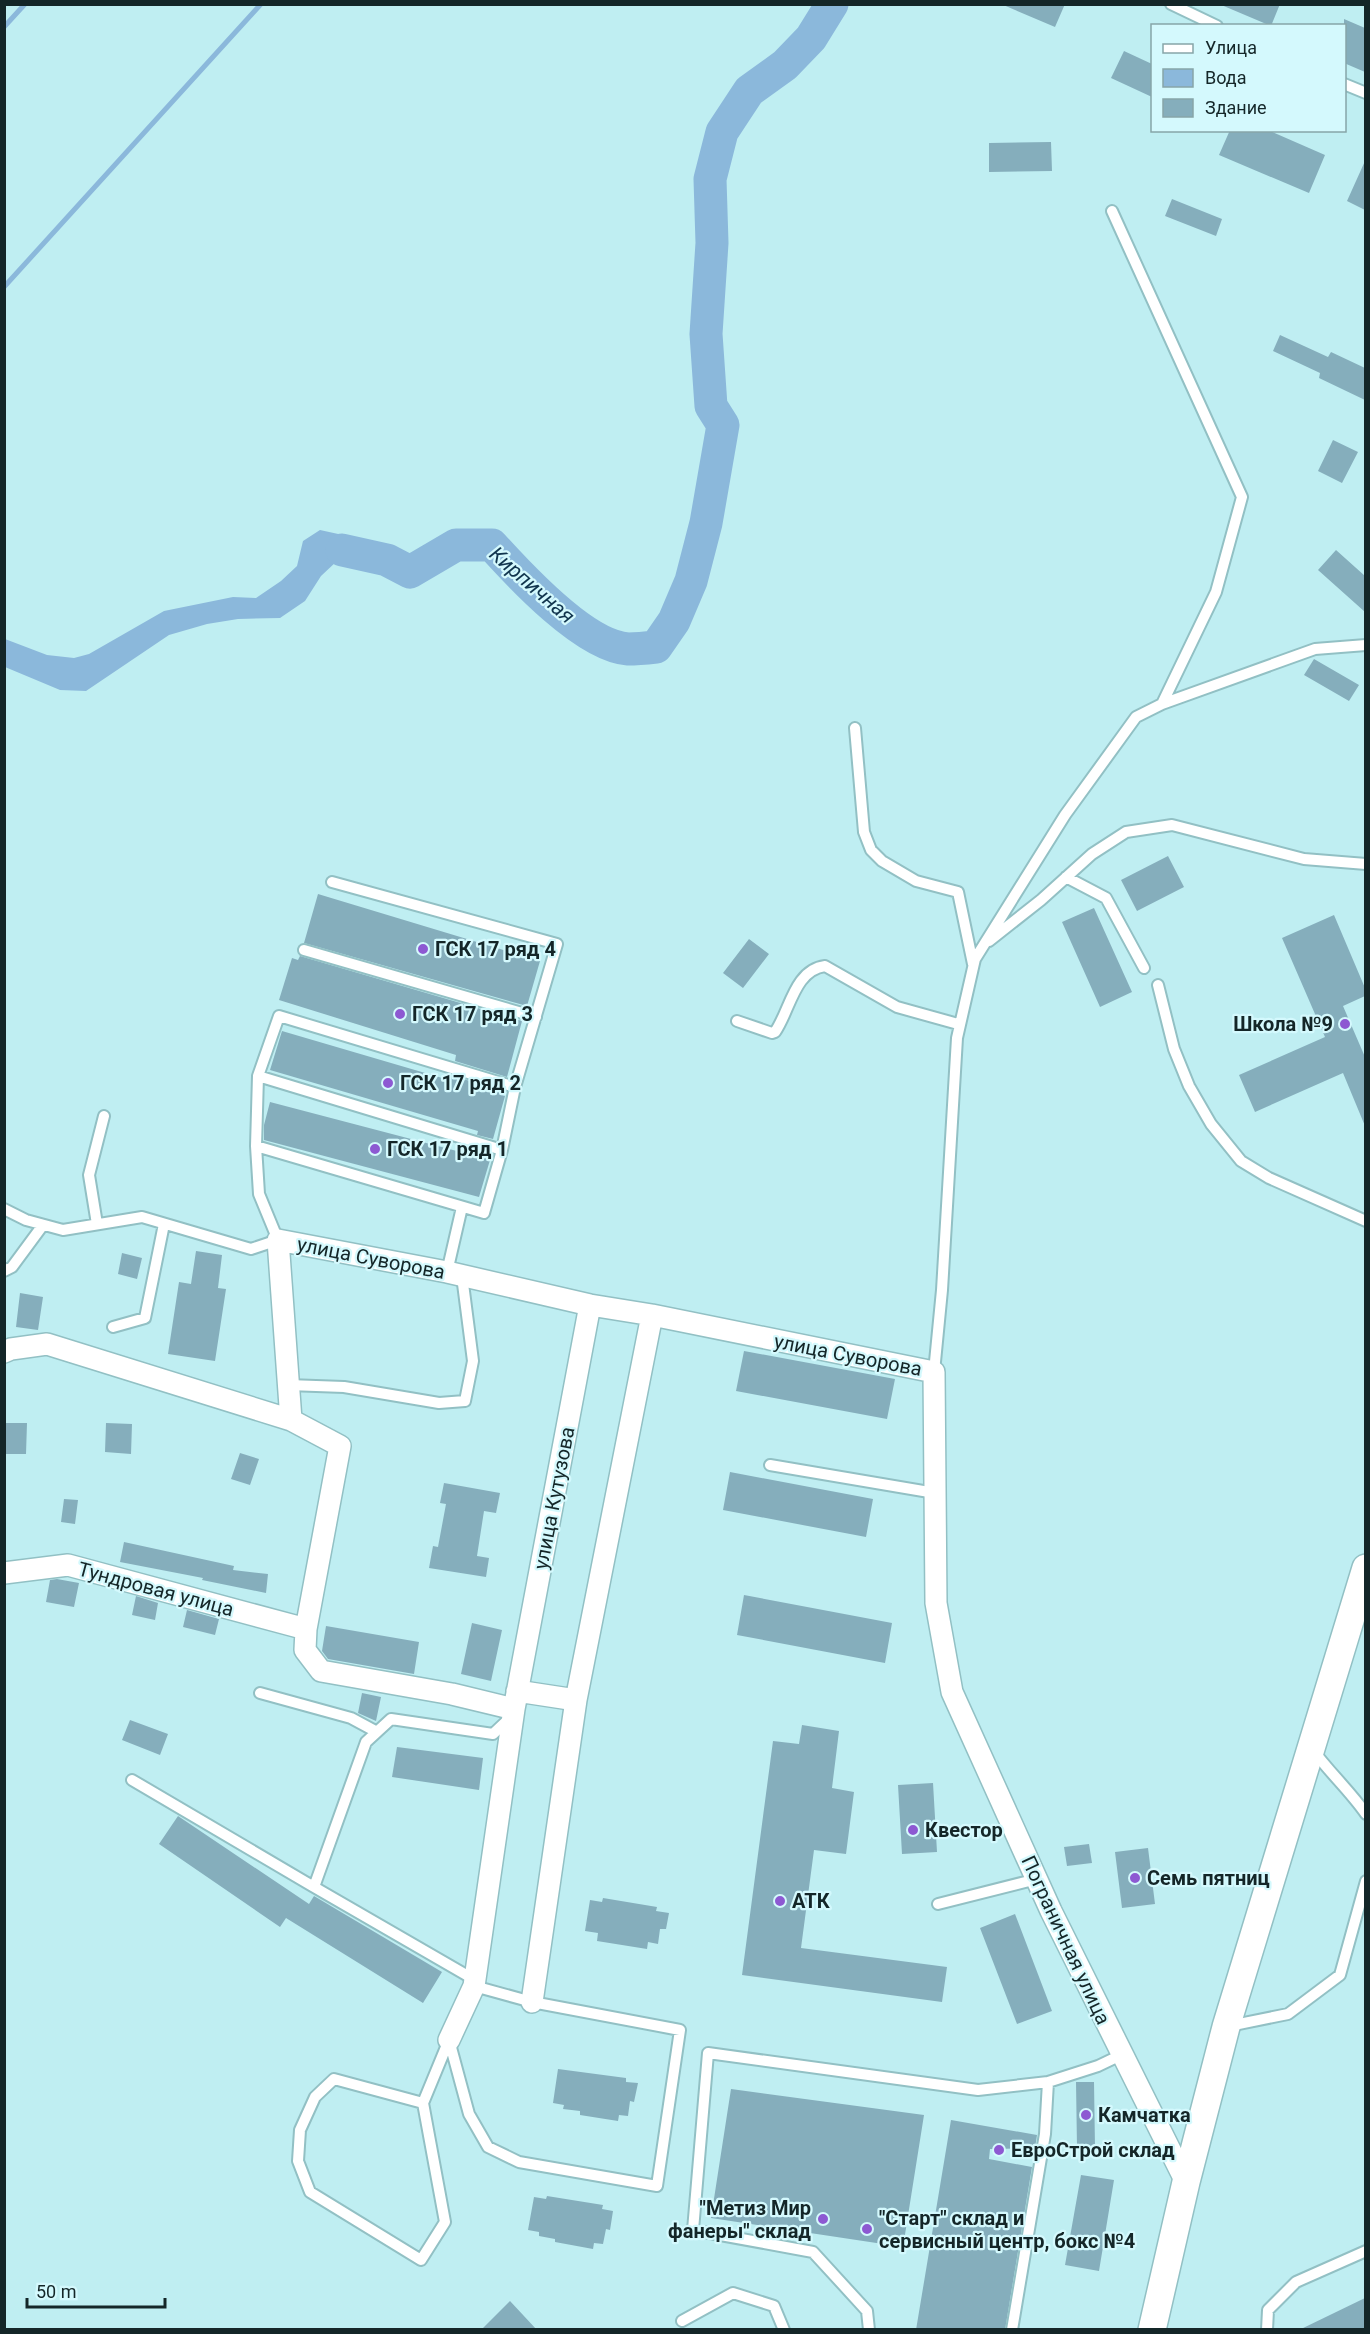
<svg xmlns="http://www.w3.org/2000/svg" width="1370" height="2334" viewBox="0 0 1370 2334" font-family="Roboto,sans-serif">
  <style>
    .water { fill: #8bb8db }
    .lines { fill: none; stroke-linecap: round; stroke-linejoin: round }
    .stream { stroke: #8bb8db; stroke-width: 5 }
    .river { stroke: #8bb8db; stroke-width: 33 }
    .building { fill: #85aebc }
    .service-casing { stroke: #92c0c4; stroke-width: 14 }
    .minor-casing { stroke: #92c0c4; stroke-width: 24 }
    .tertiary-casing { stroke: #92c0c4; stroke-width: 30 }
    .service { stroke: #fff; stroke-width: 10 }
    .minor { stroke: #fff; stroke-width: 21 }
    .tertiary { stroke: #fff; stroke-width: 27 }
    .poi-dot { fill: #8d59d2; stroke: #d4f9fd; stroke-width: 2 }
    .labels { text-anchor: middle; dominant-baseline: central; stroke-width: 4.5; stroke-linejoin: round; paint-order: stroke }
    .poi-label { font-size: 20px; font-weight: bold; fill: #142628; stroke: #d4f9fd; text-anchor: start }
    .street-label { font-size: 20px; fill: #142628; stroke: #d4f9fd }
    .water-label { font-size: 21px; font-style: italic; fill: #11354e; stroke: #d4f9fd }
  </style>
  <rect width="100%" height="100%" fill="#bfeef2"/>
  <path class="water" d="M320 530 361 539 387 560 367 563 337 561 321 576 305 601 280 618 238 619 207 624 169 635 86 691 60 690 5 667V639L47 655 74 658 89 654 164 611 233 597 256 598 281 581 297 566 303 541Z"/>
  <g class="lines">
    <path class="stream" d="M4 27 25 4
      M4 287 261 4"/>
    <path class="river" d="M342 550 387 560 410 572 456 545H492C520 576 585 646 628 649 637 649 647 648 656 647L674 621 691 581 706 523 723 425 711 406 706 334 712 243 710 179 722 132 749 91 785 65 811 38 832 4"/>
  </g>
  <path class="building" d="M1001 4H1065L1055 27Z
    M1219 4H1280L1271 26Z
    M1344 19 1365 28V72L1344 63Z
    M1124 51 1152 64V97L1111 78Z
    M1230 130H1268L1325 155 1309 193 1219 155Z
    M1051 142 1052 171 989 172V143Z
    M1365 161V210L1347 201Z
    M1172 199 1222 219 1216 236 1165 216Z
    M1280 335 1328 357 1331 352 1365 368V400L1319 378 1320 373 1273 351Z
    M1333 440 1358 452 1342 483 1318 471Z
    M1336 550 1365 576V612L1318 570Z
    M1314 659 1359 685 1349 701 1304 675Z
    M1168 856 1184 887 1137 911 1121 880Z
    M318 894 540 961 527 1006 304 943Z
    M1094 908 1132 992 1100 1007 1062 922Z
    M1334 915 1365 988V996L1343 1006 1365 1057V1126L1343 1073 1255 1112 1239 1075 1325 1037 1282 938Z
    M749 939 769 954 743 988 723 973Z
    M300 956 522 1021 507 1077 455 1061 456 1055 279 1000 292 958 298 960Z
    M282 1031 449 1080 450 1075 503 1091 502 1095 505 1096 493 1139 477 1135 478 1131 270 1070Z
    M270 1102 472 1155 473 1149 489 1154 487 1159 490 1160 479 1197 264 1140V1125Z
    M196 1251 222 1255 218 1288 226 1289 215 1361 168 1354 179 1282 191 1284Z
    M122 1253 142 1258 137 1279 118 1274Z
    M20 1293 43 1297 38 1330 16 1327Z
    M744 1351 895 1379 887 1419 736 1391Z
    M4 1423H27L26 1454H4Z
    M106 1423 132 1424 131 1454 105 1452Z
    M240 1453 259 1459 250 1485 231 1479Z
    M730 1472 873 1499 866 1537 723 1510Z
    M444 1483 500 1493 496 1513 484 1511 477 1556 489 1558 486 1577 429 1568 433 1546 438 1547 446 1504 440 1503Z
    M64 1499 78 1500 75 1524 61 1522Z
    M124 1542 234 1566 233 1570 268 1574 266 1593 202 1580 203 1578 120 1562Z
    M57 1579 79 1583 74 1607 46 1602 50 1580Z
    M744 1595 892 1623 885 1663 737 1635Z
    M136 1596 158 1603 155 1620 132 1615Z
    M187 1610 219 1619 215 1635 183 1627Z
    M472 1623 502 1630 491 1681 461 1674Z
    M326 1626 419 1642 414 1674 328 1659 322 1651Z
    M362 1693 381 1697 376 1721 358 1713Z
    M130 1720 168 1734 160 1755 122 1740Z
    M802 1725 839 1731 832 1788 854 1792 846 1854 814 1850 801 1948 947 1967 942 2002 742 1975 773 1741 799 1744Z
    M397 1747 483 1758 479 1790 392 1777Z
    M933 1783 937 1852 902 1854 898 1785Z
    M178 1816 309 1904 314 1896 442 1972 423 2003 286 1918 280 1927 159 1844Z
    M1089 1844 1092 1863 1067 1866 1064 1847Z
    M1148 1848 1155 1904 1122 1908 1115 1852Z
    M603 1898 657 1907 656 1911 669 1913 666 1929H660L658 1944 648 1942 647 1949 597 1941 598 1933 585 1931 590 1900 602 1902Z
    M1015 1914 1052 2011 1017 2024 980 1928Z
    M558 2069 626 2078V2082L638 2083 634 2102 630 2101 628 2116 619 2115 618 2121 580 2115V2111L563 2109 564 2105 553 2103Z
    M1076 2082H1094L1095 2148H1077Z
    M731 2089 924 2115 903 2247 711 2218Z
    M951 2120 1037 2135 1035 2148 990 2149 989 2159 1032 2167 1005 2330H916Z
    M1081 2175 1114 2180 1099 2271 1065 2265Z
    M547 2196 603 2205 602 2209 613 2211 610 2230 606 2229 603 2244 594 2243 593 2249 555 2242V2239L539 2236V2232L528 2230 534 2197 546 2199Z
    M1365 2298V2330H1299Z
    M510 2301 537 2330H481Z"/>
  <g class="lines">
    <defs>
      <path id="service" d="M1171 4 1217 26
        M1344 84 1366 93
        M1162 704 1315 649 1366 645
        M855 728 864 832 871 850 882 861 916 881 958 892 973 964
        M1066 877 1106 898 1144 968
        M989 941 1041 900 1092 854 1126 832 1172 825 1304 859 1366 864
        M304 950 536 1017
        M1158 985 1174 1049 1189 1086 1211 1124 1241 1161 1269 1178 1366 1221
        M737 1021 772 1033 775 1032C790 1011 794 970 825 966L897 1007 958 1024
        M258 1076 502 1150
        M256 1146 484 1213 502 1150 515 1087 557 944 332 882
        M4 1209 26 1220 63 1230 142 1217 251 1249 278 1240 259 1194 256 1146 258 1076 279 1016 515 1087
        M97 1224 89 1175 104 1116
        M4 1271 12 1267 43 1225
        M447 1272 462 1207
        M113 1327 145 1318 164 1224
        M934 1372 942 1290 957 1038 975 959 1065 815 1136 717 1162 704 1216 592 1242 497 1112 211
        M288 1385 344 1387 439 1403 465 1401 473 1361 462 1276
        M770 1465 935 1493
        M260 1693 351 1718 377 1732
        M1313 1750C1329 1772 1350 1791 1366 1814
        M132 1780 314 1887
        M938 1904 1037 1879
        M475 1980 314 1887 366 1742 391 1719 493 1734 510 1718
        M1229 2026 1288 2014 1340 1975 1366 1881
        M449 2040 469 2114 488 2147 519 2162 657 2186 680 2030 532 2002 474 1986
        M423 2103 334 2079 315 2097 300 2130 298 2161 310 2192 421 2260 445 2222 423 2103 449 2040
        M682 2321 733 2293 774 2306 784 2330
        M869 2330 867 2311 813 2252 693 2230 708 2053 978 2090 1048 2082
        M1012 2330 1045 2134 1048 2082 1098 2066 1121 2055
        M1267 2330 1268 2310 1296 2282 1366 2251"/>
      <path id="minor" d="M4 1352 11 1349 47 1344 291 1420 278 1240 447 1272 590 1305 652 1315 934 1372 936 1603 952 1692 1051 1911 1186 2182
        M291 1420 340 1446 306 1629 305 1650 321 1671 452 1694 514 1709
        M4 1573 68 1565 306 1629
        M517 1691 576 1700
        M532 2002 576 1700 652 1315
        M449 2040 474 1986 514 1709 590 1305"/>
      <path id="tertiary" d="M1152 2330 1186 2182 1226 2027 1366 1568"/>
    </defs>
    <use href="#service" class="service-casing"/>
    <use href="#minor" class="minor-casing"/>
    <use href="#tertiary" class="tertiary-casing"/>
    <use href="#service" class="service"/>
    <use href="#minor" class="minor"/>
    <use href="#tertiary" class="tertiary"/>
  </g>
  <g class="poi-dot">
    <circle cx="423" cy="949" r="6"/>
    <circle cx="400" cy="1014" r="6"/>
    <circle cx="1345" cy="1024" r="6"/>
    <circle cx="388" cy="1083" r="6"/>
    <circle cx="375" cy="1149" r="6"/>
    <circle cx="913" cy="1830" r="6"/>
    <circle cx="1135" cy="1878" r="6"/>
    <circle cx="780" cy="1901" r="6"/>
    <circle cx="1086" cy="2115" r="6"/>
    <circle cx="999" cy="2150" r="6"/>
    <circle cx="823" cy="2219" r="6"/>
    <circle cx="867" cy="2229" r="6"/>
  </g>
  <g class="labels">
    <g class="poi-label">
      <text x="435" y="949">ГСК 17 ряд 4</text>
      <text x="412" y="1014">ГСК 17 ряд 3</text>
      <text x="1333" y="1024" text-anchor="end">Школа №9</text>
      <text x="400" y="1083">ГСК 17 ряд 2</text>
      <text x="387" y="1149">ГСК 17 ряд 1</text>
      <text x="925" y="1830">Квестор</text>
      <text x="1147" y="1878">Семь пятниц</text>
      <text x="792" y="1901">АТК</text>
      <text x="1098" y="2115">Камчатка</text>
      <text x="1011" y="2150">ЕвроСтрой склад</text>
      <text x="811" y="2208" text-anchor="end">"Метиз Мир<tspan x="811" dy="23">фанеры" склад</tspan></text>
      <text x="879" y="2218">"Старт" склад и<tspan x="879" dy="23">сервисный центр, бокс №4</tspan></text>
    </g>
    <g class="street-label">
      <text transform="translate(371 1258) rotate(11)">улица Суворова</text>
      <text transform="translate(848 1355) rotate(11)">улица Суворова</text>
      <text transform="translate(554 1498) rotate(-79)">улица Кутузова</text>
      <text transform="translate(156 1589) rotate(15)">Тундровая улица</text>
      <text transform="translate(1066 1940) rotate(65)">Пограничная улица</text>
    </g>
    <g class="water-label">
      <text transform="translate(532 585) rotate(41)">Кирпичная</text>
    </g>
  </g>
  <rect width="1370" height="2334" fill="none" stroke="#142628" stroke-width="12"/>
  <rect x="1151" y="24" width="195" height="108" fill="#d4f9fd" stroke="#87a5a8" stroke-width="1.5"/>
  <rect x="1163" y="44" width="30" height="9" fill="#ffffff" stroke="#87a5a8" stroke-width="1.5"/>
  <text x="1205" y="54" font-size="18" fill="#142628">Улица</text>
  <rect x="1163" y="69" width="30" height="18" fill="#8bb8db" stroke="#87a5a8" stroke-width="1.5"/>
  <text x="1205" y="84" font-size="18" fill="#142628">Вода</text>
  <rect x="1163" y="99" width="30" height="18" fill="#85aebc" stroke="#87a5a8" stroke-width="1.5"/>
  <text x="1205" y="114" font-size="18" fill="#142628">Здание</text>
  <path d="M27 2298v9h138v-9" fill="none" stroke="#142628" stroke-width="3"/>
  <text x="36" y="2298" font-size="18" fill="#142628" stroke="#d4f9fd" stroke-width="4.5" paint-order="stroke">50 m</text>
</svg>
